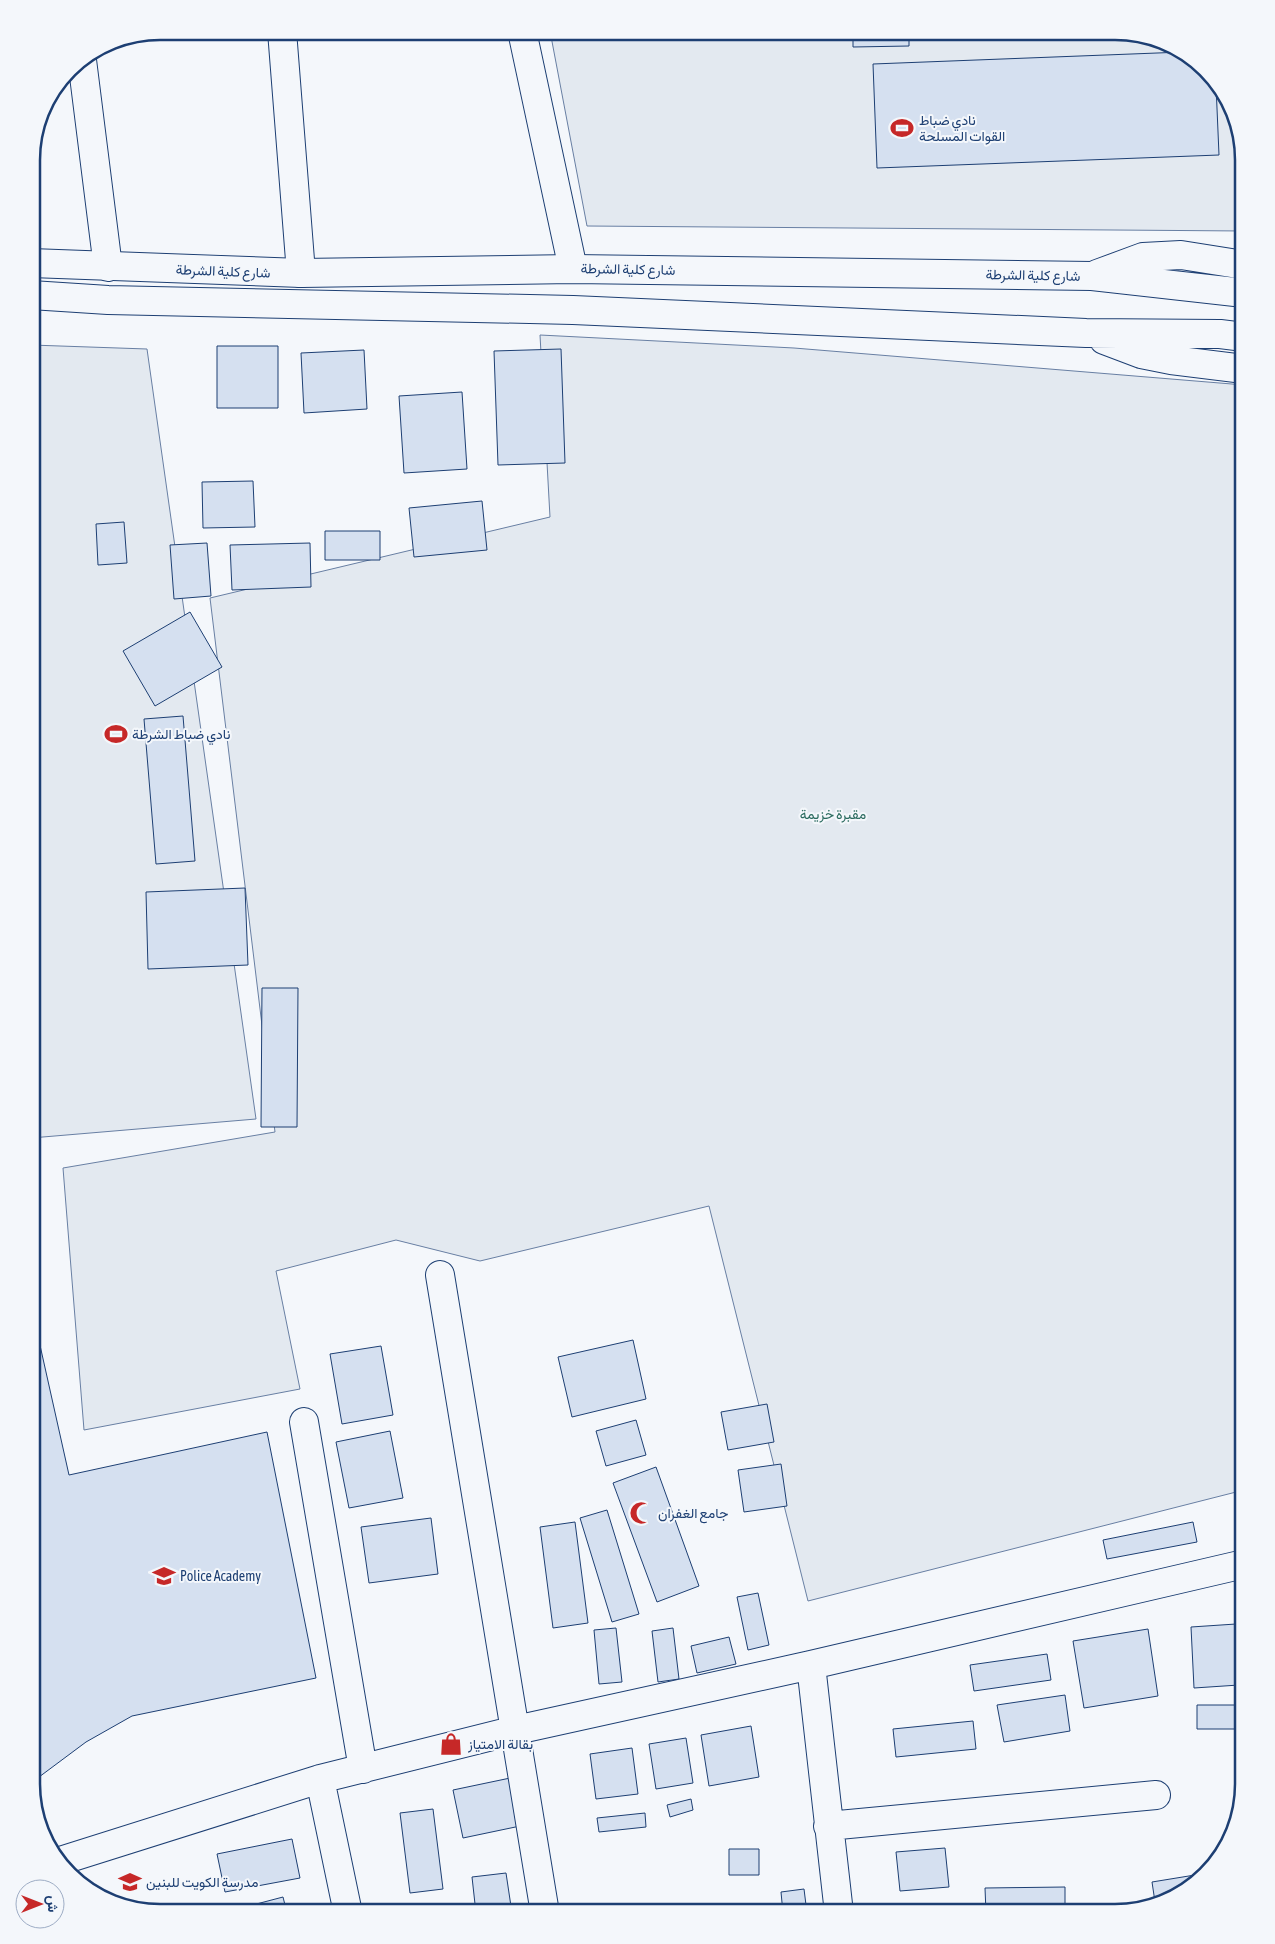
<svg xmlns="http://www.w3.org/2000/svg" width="1275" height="1944" viewBox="0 0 1275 1944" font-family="'Asap Condensed',Vazirmatn,sans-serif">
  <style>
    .green { fill: #e3e9f0; stroke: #687fa3 }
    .building { fill: #d5e0f0; stroke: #1d3f73 }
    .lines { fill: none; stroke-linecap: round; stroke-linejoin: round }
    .minor-casing { stroke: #1d3f73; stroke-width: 30 }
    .major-casing { stroke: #1d3f73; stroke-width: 30 }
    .minor { stroke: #f4f7fb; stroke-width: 28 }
    .major { stroke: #f4f7fb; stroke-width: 28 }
    .labels { text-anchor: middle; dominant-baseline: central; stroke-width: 4; stroke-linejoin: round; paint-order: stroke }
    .poi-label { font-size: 14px; fill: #1d3f73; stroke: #f4f7fb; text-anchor: start }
    .street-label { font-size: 14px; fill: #1d3f73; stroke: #f4f7fb }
    .park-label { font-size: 14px; fill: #2c6c60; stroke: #f4f7fb }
    .rim { fill: none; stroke: #1d3f73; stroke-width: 2.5 }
  </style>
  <rect width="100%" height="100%" fill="#f4f7fb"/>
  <path class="green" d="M550 31 1124 32 1180 49 1227 96 1244 160V231L587 226Z
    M540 335 794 348 1244 385V1490L808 1601 709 1206 480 1261 396 1240 276 1271 300 1389 84 1430 63 1168 275 1132 210 598 550 517Z
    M31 345 147 349 256 1119 31 1138Z"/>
  <path class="building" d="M853 31H909V46L853 47Z
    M1183 52 1216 85 1219 155 877 168 873 64Z
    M217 346H278V408H217Z
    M561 349 565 463 498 465 494 351Z
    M364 350 367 409 304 413 301 353Z
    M462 392 467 469 404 473 399 396Z
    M253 481 255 527 203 528 202 482Z
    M482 501 487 550 414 557 409 508Z
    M124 522 127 563 98 565 96 524Z
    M325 531H380V560H325Z
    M207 543 211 596 174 599 170 545Z
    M310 543 311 587 232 590 230 545Z
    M190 612 222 667 155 706 123 651Z
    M183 716 195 861 156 864 144 719Z
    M245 888 248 965 148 969 146 892Z
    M262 988H298L297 1127H261Z
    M31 1305 69 1475 267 1432 316 1678 132 1716 86 1742 31 1783Z
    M633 1340 646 1399 572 1417 558 1357Z
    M381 1346 393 1415 342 1424 330 1354Z
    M767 1404 774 1442 728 1450 721 1412Z
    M636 1420 646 1455 606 1466 596 1431Z
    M390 1431 403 1498 349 1508 336 1442Z
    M781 1464 787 1506 744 1512 738 1470Z
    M656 1467 699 1586 657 1602 613 1483Z
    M607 1510 639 1614 612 1622 580 1518Z
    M431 1518 438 1574 369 1583 361 1527Z
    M575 1522 588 1623 553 1628 540 1527Z
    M1193 1522 1197 1542 1107 1559 1103 1540Z
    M758 1593 769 1645 748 1650 737 1597Z
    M1236 1624 1239 1685 1194 1688 1191 1627Z
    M616 1628 622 1682 599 1684 594 1630Z
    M673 1628 679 1679 658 1682 652 1631Z
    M1148 1629 1158 1696 1084 1708 1073 1641Z
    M729 1637 736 1664 697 1673 691 1646Z
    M1047 1654 1051 1680 974 1691 970 1665Z
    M1065 1695 1070 1731 1004 1742 997 1705Z
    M1197 1705H1244V1729H1197Z
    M973 1721 976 1749 896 1757 893 1729Z
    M751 1726 759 1777 709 1786 701 1735Z
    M686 1738 693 1783 656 1789 649 1744Z
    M632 1748 638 1794 596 1799 590 1754Z
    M515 1777 525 1825 463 1838 453 1790Z
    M691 1799 693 1810 670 1817 667 1805Z
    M433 1809 443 1889 410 1893 400 1813Z
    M645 1813 646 1827 599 1832 597 1818Z
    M292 1839 300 1878 225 1892 217 1854Z
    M945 1848 949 1887 900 1891 896 1852Z
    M729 1849H759V1875H729Z
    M506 1873 512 1913H476L472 1877Z
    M1201 1874 1179 1896 1155 1902 1152 1882Z
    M1065 1887V1913H986L985 1888Z
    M804 1889 807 1913H783L781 1892Z
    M283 1897 287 1913H226V1912Z
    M945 1907 946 1913H895V1910Z"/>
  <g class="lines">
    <defs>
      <path id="minor" d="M282 31 301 273
        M522 31 573 269
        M82 60 108 267
        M440 1275 545 1913
        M304 1422 363 1769
        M811 1665 839 1913
        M320 1779 348 1913
        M828 1826 1156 1795
        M60 1861 320 1779 516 1730 811 1665 1244 1564"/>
      <path id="major" d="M31 263 301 273 573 269 1092 276 1244 293
        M1097 274 1143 257 1181 255 1244 265
        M31 295 108 300 573 310 1086 333 1220 334 1244 337
        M1104 340 1141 354 1171 360 1244 369"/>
    </defs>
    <use href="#minor" class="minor-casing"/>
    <use href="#major" class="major-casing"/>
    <use href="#minor" class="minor"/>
    <use href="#major" class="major"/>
  </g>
  <defs>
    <symbol id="stadium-bare" viewBox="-9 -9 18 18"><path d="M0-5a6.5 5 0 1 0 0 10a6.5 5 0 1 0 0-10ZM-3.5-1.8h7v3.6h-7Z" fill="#c62828" stroke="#f4f7fb" stroke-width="2.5" paint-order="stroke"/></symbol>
    <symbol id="mosque-bare" viewBox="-9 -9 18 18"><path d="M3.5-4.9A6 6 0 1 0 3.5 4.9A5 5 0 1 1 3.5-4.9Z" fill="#c62828" stroke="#f4f7fb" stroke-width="2.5" paint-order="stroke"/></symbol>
    <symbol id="university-bare" viewBox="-9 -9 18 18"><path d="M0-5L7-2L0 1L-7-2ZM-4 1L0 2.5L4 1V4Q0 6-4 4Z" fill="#c62828" stroke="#f4f7fb" stroke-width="2.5" paint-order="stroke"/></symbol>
    <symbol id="shop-bare" viewBox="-9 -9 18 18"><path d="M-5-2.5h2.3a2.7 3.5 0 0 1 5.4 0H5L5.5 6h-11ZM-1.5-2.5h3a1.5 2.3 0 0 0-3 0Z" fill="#c62828" stroke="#f4f7fb" stroke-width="2.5" paint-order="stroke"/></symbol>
    <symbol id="school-bare" viewBox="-9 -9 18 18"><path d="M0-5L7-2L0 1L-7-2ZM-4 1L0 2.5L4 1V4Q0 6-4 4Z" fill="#c62828" stroke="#f4f7fb" stroke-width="2.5" paint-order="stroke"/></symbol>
  </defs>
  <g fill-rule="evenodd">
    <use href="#stadium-bare" x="886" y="112" width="32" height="32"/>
    <use href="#stadium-bare" x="100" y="718" width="32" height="32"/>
    <use href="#mosque-bare" x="625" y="1497" width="32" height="32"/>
    <use href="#university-bare" x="148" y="1560" width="32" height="32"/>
    <use href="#shop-bare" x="435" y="1728" width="32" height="32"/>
    <use href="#school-bare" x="114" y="1866" width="32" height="32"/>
  </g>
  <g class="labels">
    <g class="poi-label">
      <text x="919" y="120">نادي ضباط<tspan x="919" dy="16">القوات المسلحة</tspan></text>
      <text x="132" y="734">نادي ضباط الشرطة</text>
      <text x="658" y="1513">جامع الغفران</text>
      <text x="180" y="1576">Police Academy</text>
      <text x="468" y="1744">بقالة الامتياز</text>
      <text x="146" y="1882">مدرسة الكويت للبنين</text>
    </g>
    <g class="street-label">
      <text transform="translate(628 269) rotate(1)">شارع كلية الشرطة</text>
      <text transform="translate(223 271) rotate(2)">شارع كلية الشرطة</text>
      <text transform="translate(1033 275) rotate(1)">شارع كلية الشرطة</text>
    </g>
    <g class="park-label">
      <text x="833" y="814">مقبرة خزيمة</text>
    </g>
  </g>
  <path d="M0 0H1275V1944H0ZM160 40H1115A120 120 0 0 1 1235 160V1784A120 120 0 0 1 1115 1904H160A120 120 0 0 1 40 1784V160A120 120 0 0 1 160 40Z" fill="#f4f7fb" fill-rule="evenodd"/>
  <path class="rim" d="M160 40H1115A120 120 0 0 1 1235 160V1784A120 120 0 0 1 1115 1904H160A120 120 0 0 1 40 1784V160A120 120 0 0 1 160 40Z"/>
  <g transform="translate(40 1904) rotate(90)"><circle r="24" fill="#f4f7fb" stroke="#9eadc5"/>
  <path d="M0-4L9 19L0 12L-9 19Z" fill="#c62828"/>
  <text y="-8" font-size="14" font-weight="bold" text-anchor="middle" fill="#1d3f73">ش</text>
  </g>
</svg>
